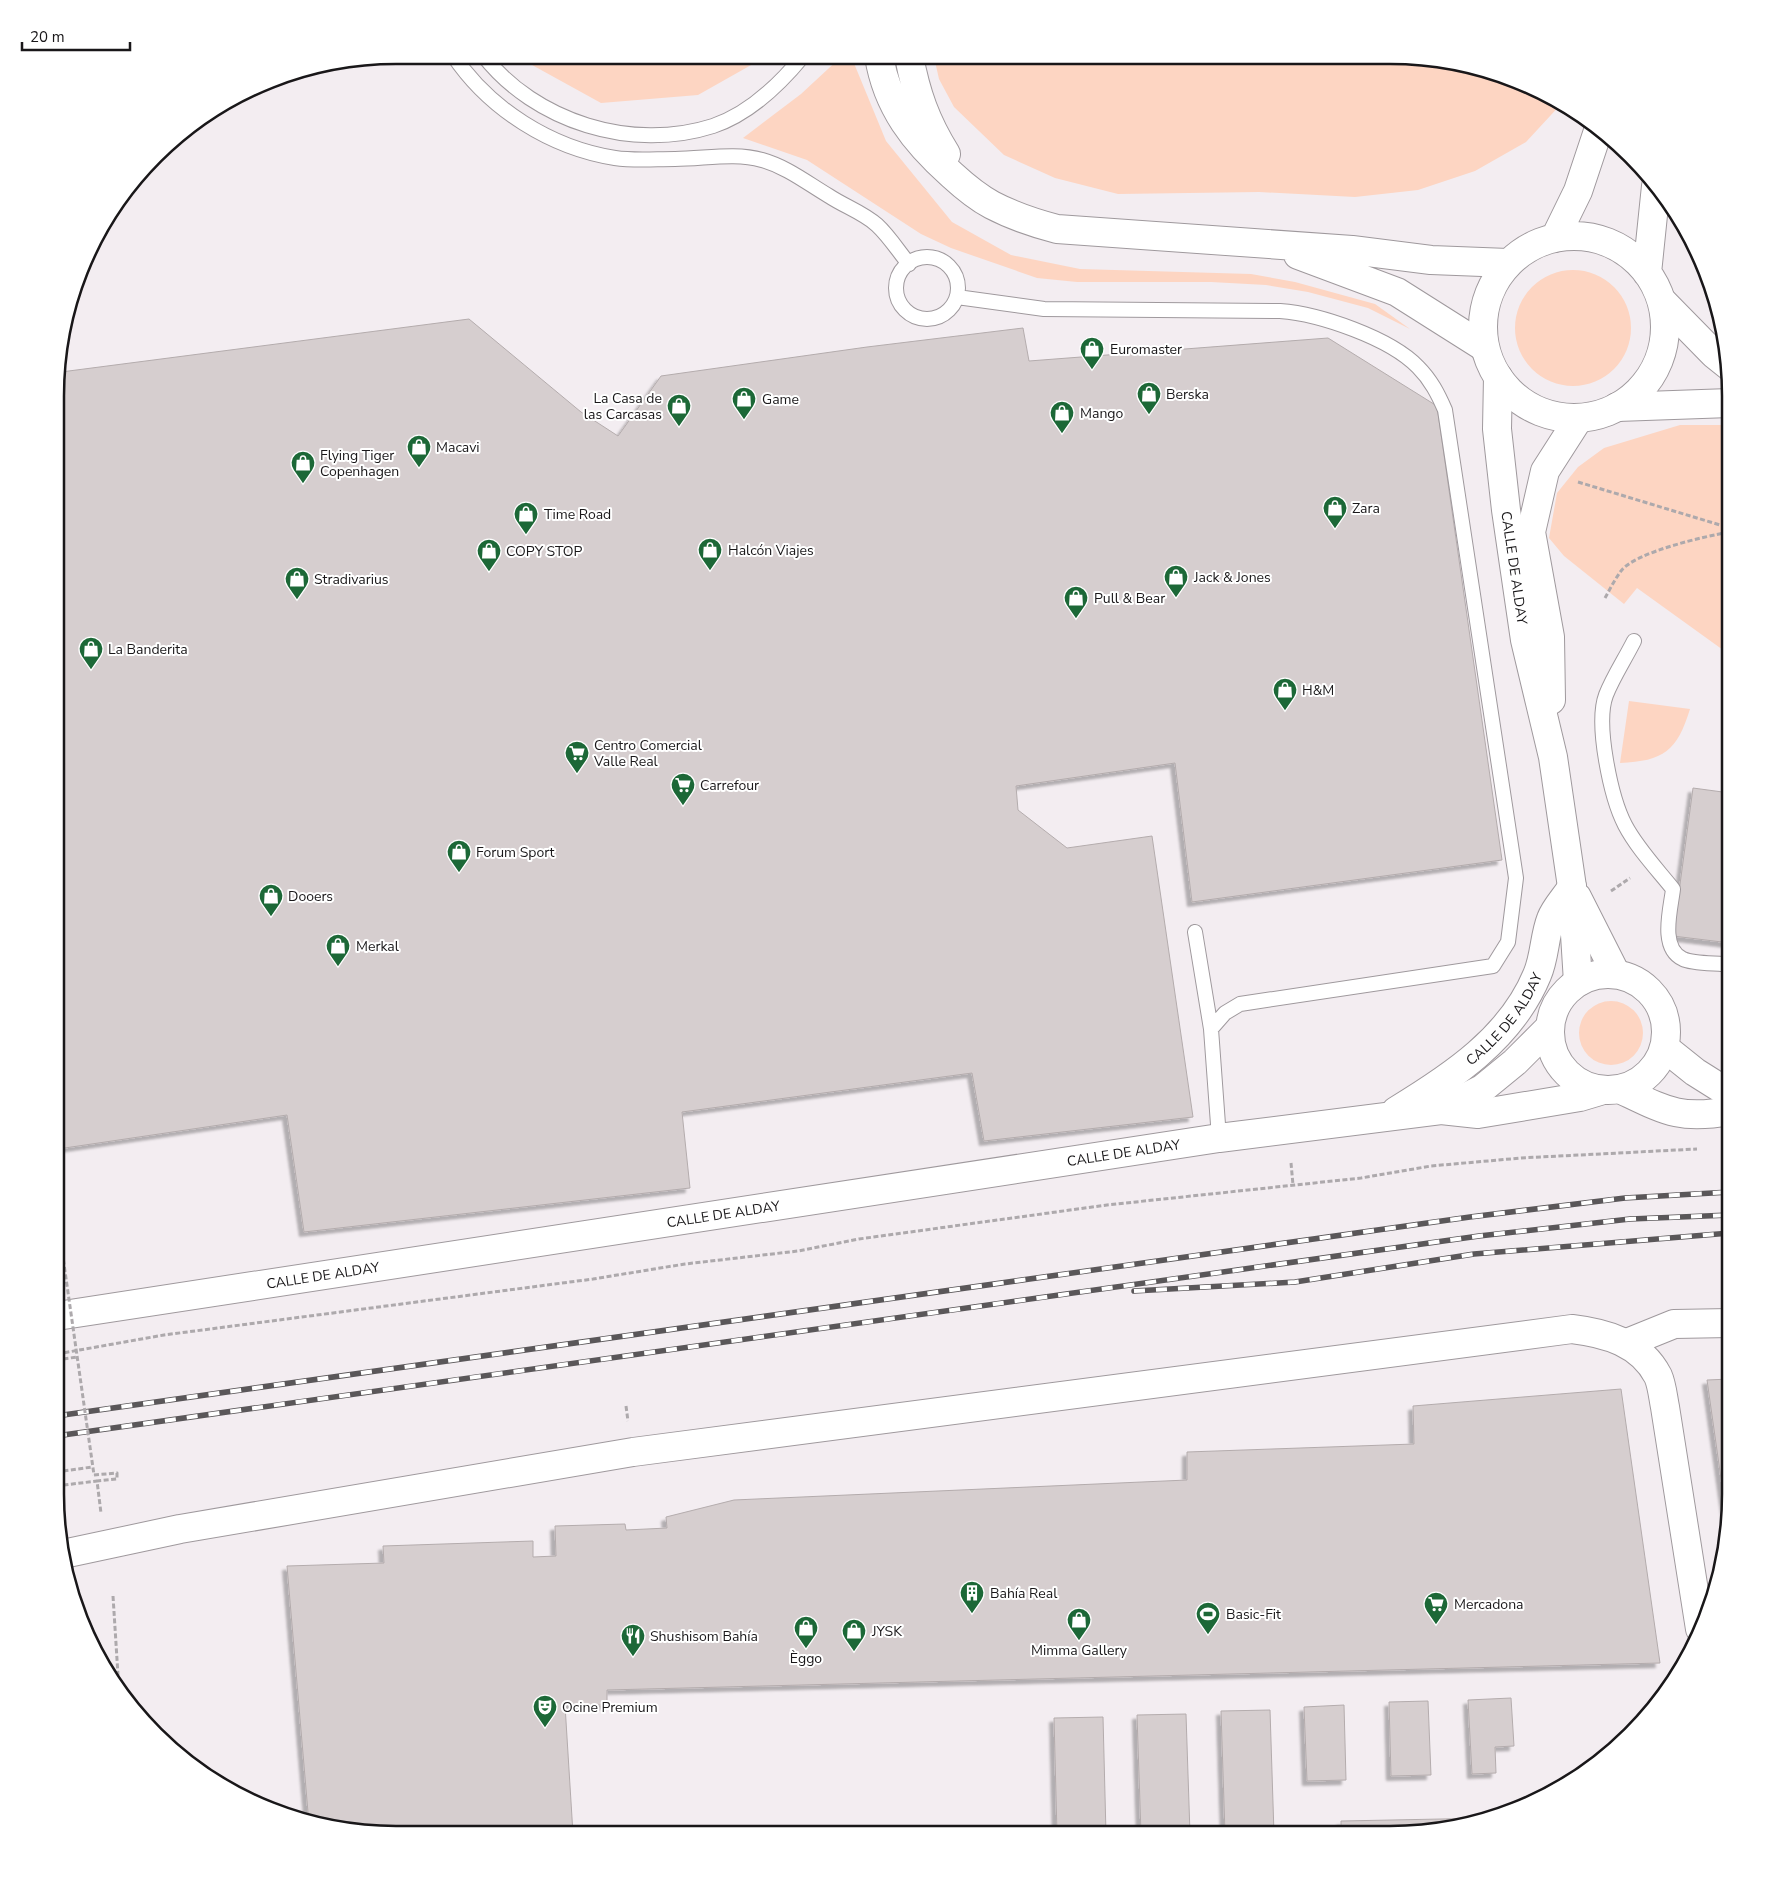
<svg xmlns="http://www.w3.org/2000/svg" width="1786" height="1890" viewBox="0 0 1786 1890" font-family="'Nunito Sans',sans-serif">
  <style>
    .green { fill: #fdd5c2 }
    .building { fill: #d6cecf; stroke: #b4acad; filter: url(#shadow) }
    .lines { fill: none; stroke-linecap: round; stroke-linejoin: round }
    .service-casing { stroke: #9f999d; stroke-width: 16 }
    .minor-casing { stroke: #9f999d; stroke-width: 30 }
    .trunk-casing { stroke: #9f999d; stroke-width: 30 }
    .motorway-casing { stroke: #9f999d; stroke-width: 30 }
    .path { stroke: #ada9ac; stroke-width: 3; stroke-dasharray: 5 2.5; stroke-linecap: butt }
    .service { stroke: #fff; stroke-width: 14 }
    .minor { stroke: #fff; stroke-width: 28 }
    .trunk { stroke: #fff; stroke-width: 28 }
    .motorway { stroke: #fff; stroke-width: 28 }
    .rail-casing { stroke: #5a5759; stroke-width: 5.5 }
    .rail { stroke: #fff; stroke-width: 4; stroke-dasharray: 11; stroke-linecap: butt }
    .path-bridge { stroke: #ada9ac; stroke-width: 3; stroke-dasharray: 5 2.5; stroke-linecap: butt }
    .labels { text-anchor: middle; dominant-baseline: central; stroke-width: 4; stroke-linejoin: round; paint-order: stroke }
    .poi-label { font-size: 14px; fill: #191719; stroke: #fff; text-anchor: start }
    .street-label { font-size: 14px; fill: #191719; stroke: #fff }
    .rim { fill: none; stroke: #191719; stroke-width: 2.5 }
  </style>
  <defs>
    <filter id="shadow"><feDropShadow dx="-4.5" dy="4.5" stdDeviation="1" flood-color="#0004"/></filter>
  </defs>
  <rect width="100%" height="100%" fill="#f3edf1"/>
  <path class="green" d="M521 55 767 56 698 95 601 103 523 60Z
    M842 56H851L886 141 952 222 1011 255 1080 269 1251 274 1295 282 1375 304 1410 329 1368 308 1308 292 1266 285 1211 282H1077L1037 278 951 248 921 234 807 160 743 138 801 94Z
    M934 57 1435 58 1500 73 1563 102 1526 142 1475 171 1418 190 1355 197 1259 192 1118 194 1055 178 1004 155 954 107 939 79Z
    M1515 328a58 58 0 1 1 116 0a58 58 0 1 1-116 0Z
    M1680 425H1730V655L1637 588 1624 604 1564 556 1549 538 1557 493 1578 467 1604 448Z
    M1629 701 1690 709C1677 751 1664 761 1620 763Z
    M1579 1033a32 32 0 1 1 64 0a32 32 0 1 1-64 0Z"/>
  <path class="building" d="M469 319 581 412 618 436 661 376 867 347 1023 328 1029 361 1328 338 1437 406 1502 860 1192 902 1175 763 1016 786 1018 810 1067 848 1152 836 1193 1117 984 1141 972 1073 682 1112 690 1188 304 1232 287 1115 58 1149 61 372Z
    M1693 788 1730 793V943L1673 936Z
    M1730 1379V1517L1728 1528 1707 1380Z
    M1621 1389 1660 1663 607 1690V1705H565L573 1834H373L309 1824 287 1566 384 1563 383 1546 533 1541V1557L556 1556 555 1526 625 1524 626 1530 667 1528 666 1517 734 1500 1187 1480V1452L1414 1444 1413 1406Z
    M1511 1698 1514 1746 1495 1747 1496 1773 1472 1774 1468 1700Z
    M1428 1701 1431 1775 1391 1776 1389 1702Z
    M1344 1705 1346 1780 1307 1781 1304 1707Z
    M1270 1710 1274 1834H1225L1221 1711Z
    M1186 1714 1190 1834H1141L1137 1715Z
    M1103 1717 1106 1834H1057L1054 1718Z
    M1491 1818 1413 1834H1341V1821Z"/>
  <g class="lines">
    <defs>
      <path id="service" d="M453 55C489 109 551 148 615 158 634 161 655 159 675 159 704 159 735 152 762 160 787 167 807 183 829 196 844 206 864 213 877 225 889 236 899 252 909 264
        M483 55C535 122 632 152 713 126 749 114 780 84 803 56
        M896 288a31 31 0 1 1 62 0a31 31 0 1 1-62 0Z
        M957 297 1044 309 1280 311C1320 314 1390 338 1418 367 1431 380 1438 394 1445 410L1516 878 1508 942 1493 966 1240 1004 1225 1013 1211 1029 1219 1138
        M1634 641C1625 659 1613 677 1606 695 1595 724 1611 798 1625 825 1637 848 1657 869 1673 889 1671 908 1659 948 1683 959 1693 964 1718 963 1730 965
        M1195 932 1211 1029"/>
      <g id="minor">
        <path d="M1662 301 1714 354 1729 366"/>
        <path id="s1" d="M1498 377 1497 429 1506 510 1525 640 1553 757 1572 887 1578 982"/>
        <path d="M1617 407 1730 403"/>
        <path d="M1551 700 1550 637 1531 532 1545 471 1579 418"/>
        <path d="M1577 897 1616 974"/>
        <circle cx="1608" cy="1032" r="58"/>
        <path d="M1665 1048 1695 1072 1730 1094"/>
        <path d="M1622 1090C1666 1111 1680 1120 1730 1111"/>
        <path d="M1441 1110 1482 1089 1515 1062 1550 1027"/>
        <path id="s2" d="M1396 1111C1452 1077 1511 1038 1537 975 1545 957 1544 937 1551 919 1555 908 1566 897 1572 887"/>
        <path id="s3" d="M57 1316 1219 1138 1441 1110 1478 1114 1580 1097 1600 1091"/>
        <path d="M1627 1343 1674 1324 1730 1323"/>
        <path d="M63 1554 180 1529 633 1452 1572 1329C1606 1333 1641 1343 1658 1376 1662 1385 1663 1397 1665 1407L1700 1629"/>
      </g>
      <path id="trunk" d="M1483 327a91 91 0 1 1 182 0a91 91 0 1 1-182 0Z
        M1555 238 1578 191 1599 128
        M1647 273 1656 186"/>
      <path id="motorway" d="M879 56C887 107 915 142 952 175 964 186 977 197 992 205 1013 216 1034 223 1057 229L1352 250 1431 260 1508 263
        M909 56C916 94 926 122 946 154
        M1298 255 1397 292 1484 347"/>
    </defs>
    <use href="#service" class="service-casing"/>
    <use href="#minor" class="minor-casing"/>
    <use href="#trunk" class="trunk-casing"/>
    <use href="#motorway" class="motorway-casing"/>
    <path class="path" d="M1578 482 1730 528
      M1605 598C1610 589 1615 579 1621 571 1635 552 1706 536 1730 532
      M1611 891 1630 878
      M1291 1163 1293 1185
      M57 1354 164 1335 593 1279 685 1264 798 1251 859 1239 1107 1205 1361 1178 1431 1166 1521 1158 1697 1149
      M56 1360 77 1357
      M626 1406 628 1421
      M56 1472 92 1467
      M94 1475 117 1473V1479L97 1481 101 1513
      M56 1486 97 1481
      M113 1596 119 1691"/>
    <use href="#service" class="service"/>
    <use href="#minor" class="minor"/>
    <use href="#trunk" class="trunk"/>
    <use href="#motorway" class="motorway"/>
    <defs>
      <path id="rail" d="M1134 1291 1295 1282 1474 1254 1730 1233
        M56 1416 1470 1217 1625 1198 1730 1192
        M56 1436 1479 1236 1630 1219 1730 1215"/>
    </defs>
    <use href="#rail" class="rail-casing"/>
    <use href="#rail" class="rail"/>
    <path class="path-bridge" d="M57 1215 94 1475"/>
  </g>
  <defs>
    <symbol id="shop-pin" viewBox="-11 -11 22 30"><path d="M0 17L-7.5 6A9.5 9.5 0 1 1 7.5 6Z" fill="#1c6837" stroke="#fff"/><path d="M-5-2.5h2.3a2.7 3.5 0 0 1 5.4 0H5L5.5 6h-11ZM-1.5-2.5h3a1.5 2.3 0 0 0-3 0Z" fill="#fff"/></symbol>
    <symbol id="supermarket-pin" viewBox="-11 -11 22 30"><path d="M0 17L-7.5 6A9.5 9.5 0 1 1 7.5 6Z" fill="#1c6837" stroke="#fff"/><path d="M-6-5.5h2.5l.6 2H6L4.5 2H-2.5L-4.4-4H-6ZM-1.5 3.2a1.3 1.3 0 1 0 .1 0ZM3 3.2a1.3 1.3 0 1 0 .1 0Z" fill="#fff"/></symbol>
    <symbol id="building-pin" viewBox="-11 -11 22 30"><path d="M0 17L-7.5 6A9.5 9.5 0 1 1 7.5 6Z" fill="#1c6837" stroke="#fff"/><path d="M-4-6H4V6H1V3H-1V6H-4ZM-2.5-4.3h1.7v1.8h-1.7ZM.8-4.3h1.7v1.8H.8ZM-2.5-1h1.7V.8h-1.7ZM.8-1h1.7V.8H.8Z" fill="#fff"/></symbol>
    <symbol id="stadium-pin" viewBox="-11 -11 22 30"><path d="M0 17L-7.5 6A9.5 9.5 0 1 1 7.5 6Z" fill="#1c6837" stroke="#fff"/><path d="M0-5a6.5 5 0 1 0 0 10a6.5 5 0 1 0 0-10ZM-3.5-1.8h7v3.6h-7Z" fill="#fff"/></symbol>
    <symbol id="restaurant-pin" viewBox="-11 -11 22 30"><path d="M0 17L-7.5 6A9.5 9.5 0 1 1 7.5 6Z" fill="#1c6837" stroke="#fff"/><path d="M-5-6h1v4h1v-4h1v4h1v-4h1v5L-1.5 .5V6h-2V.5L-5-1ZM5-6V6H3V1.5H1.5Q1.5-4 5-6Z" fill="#fff"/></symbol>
    <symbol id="theatre-pin" viewBox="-11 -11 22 30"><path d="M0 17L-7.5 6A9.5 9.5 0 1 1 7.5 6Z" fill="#1c6837" stroke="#fff"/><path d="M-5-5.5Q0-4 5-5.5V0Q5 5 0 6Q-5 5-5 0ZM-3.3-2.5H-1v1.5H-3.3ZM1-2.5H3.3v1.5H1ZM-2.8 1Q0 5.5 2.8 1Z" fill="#fff"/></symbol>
  </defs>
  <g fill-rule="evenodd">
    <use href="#shop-pin" x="1078" y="335" width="28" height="38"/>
    <use href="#shop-pin" x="1135" y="380" width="28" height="38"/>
    <use href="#shop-pin" x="730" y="385" width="28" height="38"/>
    <use href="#shop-pin" x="665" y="392" width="28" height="38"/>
    <use href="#shop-pin" x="1048" y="399" width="28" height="38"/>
    <use href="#shop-pin" x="405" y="433" width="28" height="38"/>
    <use href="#shop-pin" x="289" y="449" width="28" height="38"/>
    <use href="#shop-pin" x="1321" y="494" width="28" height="38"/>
    <use href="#shop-pin" x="512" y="500" width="28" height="38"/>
    <use href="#shop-pin" x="696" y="536" width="28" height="38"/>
    <use href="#shop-pin" x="475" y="537" width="28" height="38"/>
    <use href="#shop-pin" x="1162" y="563" width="28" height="38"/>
    <use href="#shop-pin" x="283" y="565" width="28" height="38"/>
    <use href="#shop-pin" x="1062" y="584" width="28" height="38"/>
    <use href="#shop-pin" x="77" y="635" width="28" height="38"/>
    <use href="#shop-pin" x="1271" y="676" width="28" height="38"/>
    <use href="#supermarket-pin" x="563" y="739" width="28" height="38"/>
    <use href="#supermarket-pin" x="669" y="771" width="28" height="38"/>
    <use href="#shop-pin" x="445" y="838" width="28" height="38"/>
    <use href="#shop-pin" x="257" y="882" width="28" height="38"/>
    <use href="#shop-pin" x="324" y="932" width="28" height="38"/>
    <use href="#building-pin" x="958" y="1579" width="28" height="38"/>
    <use href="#supermarket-pin" x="1422" y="1590" width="28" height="38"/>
    <use href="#stadium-pin" x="1194" y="1600" width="28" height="38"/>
    <use href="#shop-pin" x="1065" y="1606" width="28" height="38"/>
    <use href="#shop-pin" x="792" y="1614" width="28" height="38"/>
    <use href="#shop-pin" x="840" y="1617" width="28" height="38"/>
    <use href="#restaurant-pin" x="619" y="1622" width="28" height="38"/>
    <use href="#theatre-pin" x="531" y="1693" width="28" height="38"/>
  </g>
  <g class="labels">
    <g class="poi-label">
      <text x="1110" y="349">Euromaster</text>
      <text x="1166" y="394">Berska</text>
      <text x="662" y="398" text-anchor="end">La Casa de<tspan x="662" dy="16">las Carcasas</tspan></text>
      <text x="762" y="399">Game</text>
      <text x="1080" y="413">Mango</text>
      <text x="436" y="447">Macavi</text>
      <text x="320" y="455">Flying Tiger<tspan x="320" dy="16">Copenhagen</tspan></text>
      <text x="1352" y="508">Zara</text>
      <text x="544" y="514">Time Road</text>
      <text x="728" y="550">Halcón Viajes</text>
      <text x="506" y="551">COPY STOP</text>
      <text x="1194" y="577">Jack &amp; Jones</text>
      <text x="314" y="579">Stradivarius</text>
      <text x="1094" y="598">Pull &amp; Bear</text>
      <text x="108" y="649">La Banderita</text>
      <text x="1302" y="690">H&amp;M</text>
      <text x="594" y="745">Centro Comercial<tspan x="594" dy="16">Valle Real</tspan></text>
      <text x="700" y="785">Carrefour</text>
      <text x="476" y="852">Forum Sport</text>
      <text x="288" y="896">Dooers</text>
      <text x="356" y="946">Merkal</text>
      <text x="990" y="1593">Bahía Real</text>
      <text x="1454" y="1604">Mercadona</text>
      <text x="1226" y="1614">Basic-Fit</text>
      <text x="872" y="1631">JYSK</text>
      <text x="650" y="1636">Shushisom Bahía</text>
      <text x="1079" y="1650" text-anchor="middle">Mimma Gallery</text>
      <text x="806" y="1658" text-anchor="middle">Èggo</text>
      <text x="562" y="1707">Ocine Premium</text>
    </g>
    <g class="street-label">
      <text stroke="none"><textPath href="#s1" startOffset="192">CALLE DE ALDAY</textPath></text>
      <text stroke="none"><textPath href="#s2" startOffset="144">CALLE DE ALDAY</textPath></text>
      <text stroke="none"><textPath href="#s3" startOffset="1079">CALLE DE ALDAY</textPath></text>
      <text stroke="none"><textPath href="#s3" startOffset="674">CALLE DE ALDAY</textPath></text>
      <text stroke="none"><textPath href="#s3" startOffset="269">CALLE DE ALDAY</textPath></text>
    </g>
  </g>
  <path d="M0 0H1786V1890H0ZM396 64H1390A332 332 0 0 1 1722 396V1494A332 332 0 0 1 1390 1826H396A332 332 0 0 1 64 1494V396A332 332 0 0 1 396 64Z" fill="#fff" fill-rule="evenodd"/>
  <path class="rim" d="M396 64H1390A332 332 0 0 1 1722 396V1494A332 332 0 0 1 1390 1826H396A332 332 0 0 1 64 1494V396A332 332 0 0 1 396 64Z"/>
  <path d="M22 42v8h108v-8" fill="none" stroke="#191719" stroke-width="2.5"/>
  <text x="30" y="42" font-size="15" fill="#191719" stroke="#ffffff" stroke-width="4" paint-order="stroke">20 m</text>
</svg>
